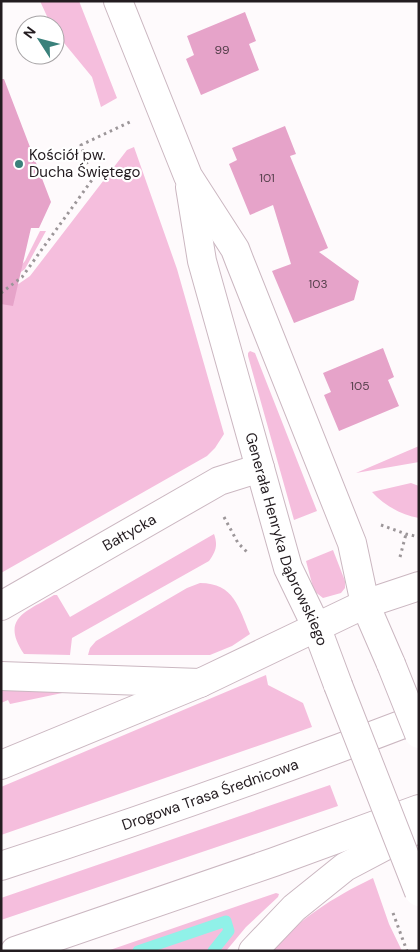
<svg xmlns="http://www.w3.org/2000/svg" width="420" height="952" viewBox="0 0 420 952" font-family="'DM Sans',sans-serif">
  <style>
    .green { fill: #f5bedd }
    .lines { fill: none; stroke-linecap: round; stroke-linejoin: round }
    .stream { stroke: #90f1e8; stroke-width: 11 }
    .building { fill: #e6a3c9 }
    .minor-casing { stroke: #cbb7c1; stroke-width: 30 }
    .major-casing { stroke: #cbb7c1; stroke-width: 30 }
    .path { stroke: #9c9699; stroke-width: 3; stroke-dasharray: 2.5 4; stroke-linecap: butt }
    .minor { stroke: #fff; stroke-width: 28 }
    .major { stroke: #fff; stroke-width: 28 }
    .minor-bridge-casing { stroke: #cbb7c1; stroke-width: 30; stroke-linecap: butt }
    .minor-bridge { stroke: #fff; stroke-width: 28 }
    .poi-dot { fill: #3a817b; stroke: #fff; stroke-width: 2 }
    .labels { text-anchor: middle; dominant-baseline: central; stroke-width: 4.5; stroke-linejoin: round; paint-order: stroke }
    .number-label { font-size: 12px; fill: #543e4a }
    .poi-label { font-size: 15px; fill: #231c20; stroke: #fff; text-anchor: start }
    .street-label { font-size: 15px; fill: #231c20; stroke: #fff }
  </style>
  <rect width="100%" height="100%" fill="#fefafc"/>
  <path class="green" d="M40 1H79L117 98 101 107 92 77 55 32V25H51Z
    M134 147 177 269 224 434 215 448 207 456 1 573V296L30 276 127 150Z
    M40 231H46L25 269 1 287 25 261Z
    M250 351 255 353 317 511 294 520 248 356V353Z
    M419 446V462L356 473Z
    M411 483 419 486V518C401 515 384 505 372 492Z
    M214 534C218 545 216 551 209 561L72 638 70 655 24 654C0 618 26 612 54 595H57L70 617Z
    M333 550 345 581V588L341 593 323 598 314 591 306 561Z
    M200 583C234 583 239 608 250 634L232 646 210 655H88L90 648 96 641 187 588Z
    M266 675 268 685 303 703 312 727 1 835V787Z
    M68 688 67 692 10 704 8 700 1 703V689Z
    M330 785 338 806 1 920V898Z
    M373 878 389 924 402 951H269C303 917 330 899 373 878Z
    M276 893 279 894 278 897 246 927 226 951H107Z"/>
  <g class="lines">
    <path class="stream" d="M138 951 226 921 229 931 213 951"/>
  </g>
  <path class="building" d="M245 12 256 41 249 44 259 70 201 95 186 59 194 55 187 36Z
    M1 79H4L51 202 39 228H31L13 306 1 304Z
    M285 126 296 154 290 156 328 248 319 252 359 281 354 300 294 323 272 271 291 264 273 205 250 215 229 164 237 160 232 148Z
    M383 348 394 377 388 380 399 406 339 431 324 395 331 392 323 373Z"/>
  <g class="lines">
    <defs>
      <g id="minor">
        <path d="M118 1 188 176 235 249 240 262 352 543 365 604 391 664"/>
        <path id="s1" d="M190 187 202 261 288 568 316 626 338 685"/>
        <path id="s2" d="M1 606 219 481 260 468"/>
        <path d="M1 676 200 683 365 604"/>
      </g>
      <g id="major">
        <path d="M365 604 419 586"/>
        <path d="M1 765 200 683"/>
        <path id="s3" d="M1 866C142 820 281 771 419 718"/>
        <path d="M15 951 274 862 419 809"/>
        <path d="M253 951 294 908 345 867 419 828"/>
      </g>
    </defs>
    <use href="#minor" class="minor-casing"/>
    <use href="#major" class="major-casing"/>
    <path class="path" d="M1 293 22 277 92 180 81 145 130 122
      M224 517 238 543 248 553
      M381 525 406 534 419 537
      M400 557 406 534
      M393 913 407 951"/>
    <use href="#minor" class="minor"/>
    <use href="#major" class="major"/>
    <defs>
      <path id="minor-bridge" d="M391 664 419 734
        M338 685 419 892"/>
    </defs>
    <use href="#minor-bridge" class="minor-bridge-casing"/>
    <use href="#minor-bridge" class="minor-bridge"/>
  </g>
  <circle class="poi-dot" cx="19" cy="164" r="5"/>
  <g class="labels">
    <g class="number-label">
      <text x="222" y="50">99</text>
      <text x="267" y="178">101</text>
      <text x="318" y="284">103</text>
      <text x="360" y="386">105</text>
    </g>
    <g class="poi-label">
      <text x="29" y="155">Kościół pw.<tspan x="29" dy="17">Ducha Świętego</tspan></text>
    </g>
    <g class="street-label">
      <text stroke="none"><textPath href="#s2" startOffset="148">Bałtycka</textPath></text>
      <text stroke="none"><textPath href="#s1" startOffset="366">Generała Henryka Dąbrowskiego</textPath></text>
      <text stroke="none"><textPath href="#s3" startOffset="221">Drogowa Trasa Średnicowa</textPath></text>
    </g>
  </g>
  <rect width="420" height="952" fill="none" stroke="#231c20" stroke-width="5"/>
  <g transform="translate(40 40) rotate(306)"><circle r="24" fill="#ffffff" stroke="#a7a4a6"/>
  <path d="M0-4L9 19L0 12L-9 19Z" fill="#3a817b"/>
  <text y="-8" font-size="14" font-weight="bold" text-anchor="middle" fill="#231c20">N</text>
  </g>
</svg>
